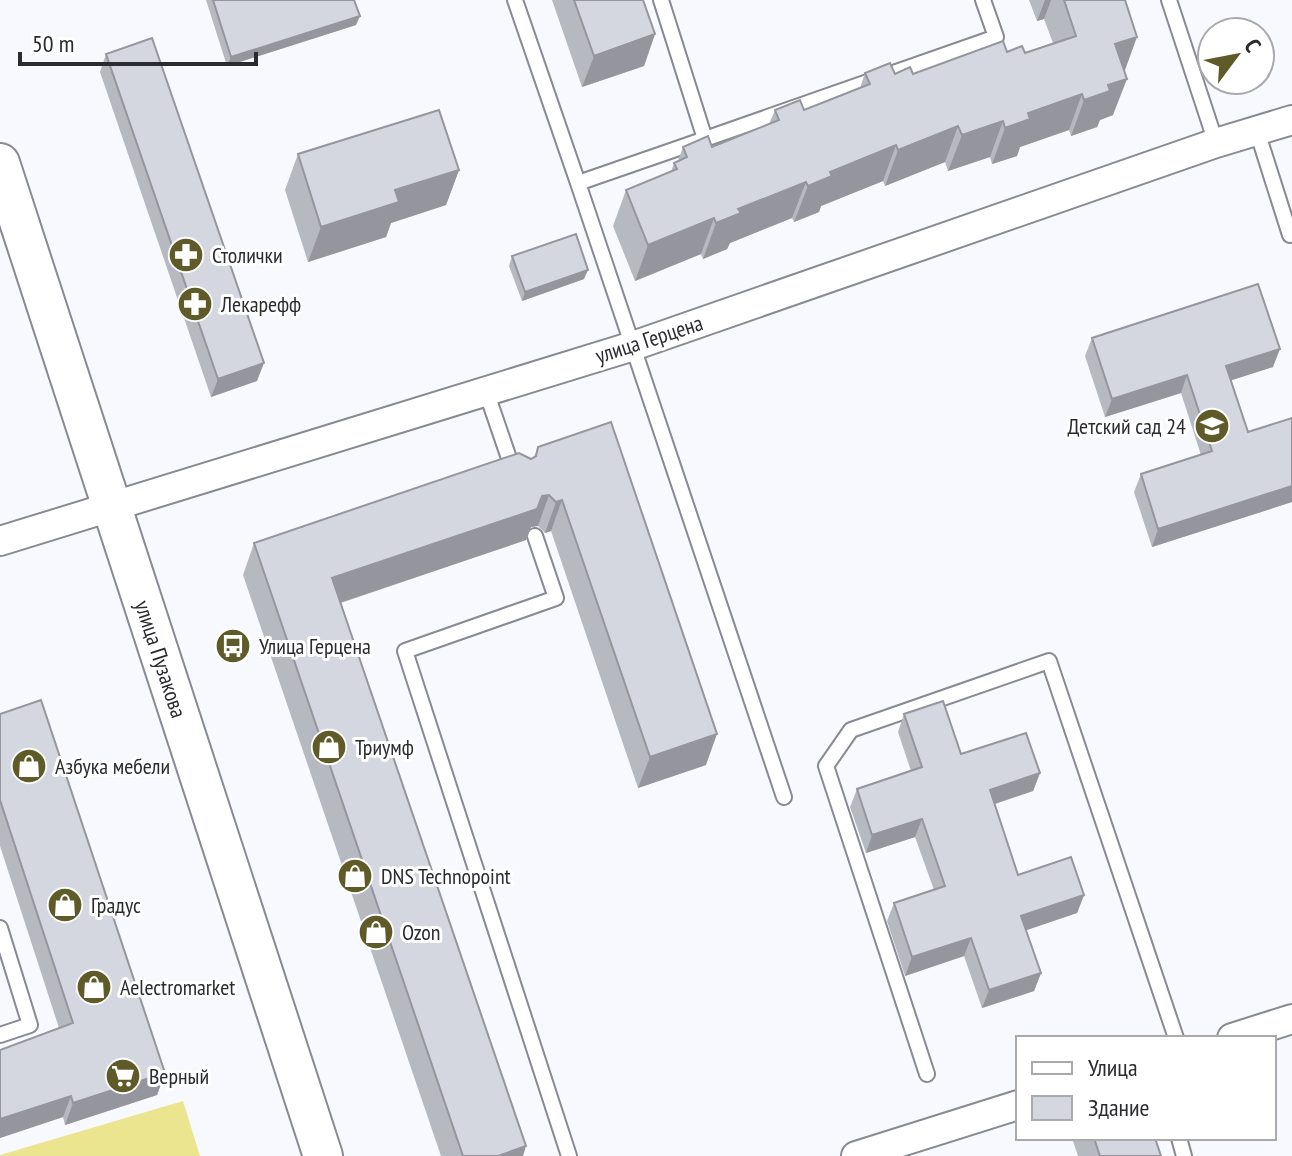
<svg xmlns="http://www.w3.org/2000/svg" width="1292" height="1156" viewBox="0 0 1292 1156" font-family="'PT Sans Narrow',sans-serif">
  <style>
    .green { fill: #ebe58f }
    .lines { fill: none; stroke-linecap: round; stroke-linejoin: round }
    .lane-casing { stroke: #888a92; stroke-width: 18 }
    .street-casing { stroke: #888a92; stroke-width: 32 }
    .secondary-casing { stroke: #888a92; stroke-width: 42 }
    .lane { stroke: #fff; stroke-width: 14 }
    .street { stroke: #fff; stroke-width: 28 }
    .secondary { stroke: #fff; stroke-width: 38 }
    .wall { fill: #b7b9c1 }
    .shaded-wall { fill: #95969d }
    .building { fill: #d5d7e0; stroke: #95969d; stroke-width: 2 }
    .labels { text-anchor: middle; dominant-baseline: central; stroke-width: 6; stroke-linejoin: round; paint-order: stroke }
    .poi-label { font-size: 22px; fill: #2a2b2f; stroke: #fff; text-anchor: start }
    .street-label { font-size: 22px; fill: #2a2b2f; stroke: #fff }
  </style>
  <rect width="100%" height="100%" fill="#f8f9ff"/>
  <path class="green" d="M183 1101 200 1156H0V1155Z"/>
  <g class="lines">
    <defs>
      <path id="lane" d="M515 0 578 183 705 139 661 0
        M1169 0 1216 143
        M1257 131 1290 235
        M705 139 996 37 983 0
        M578 183 784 797
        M486 391 514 473
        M535 536 556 598 405 651 569 1156
        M0 928 30 1025 0 1035
        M927 1074 826 766 851 730 1049 661 1176 1038
        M1179 1138 1184 1156"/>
      <path id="street" d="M0 541 630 347 1216 143 1292 120
        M1232 1038 1292 1019
        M856 1156 1018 1105"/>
      <path id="secondary" d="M0 163 323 1156"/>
    </defs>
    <use href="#lane" class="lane-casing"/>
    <use href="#street" class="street-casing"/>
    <use href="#secondary" class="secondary-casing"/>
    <use href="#lane" class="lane"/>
    <use href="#street" class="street"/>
    <use href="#secondary" class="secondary"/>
  </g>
  <path class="wall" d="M206 0H354L356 25 227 66Z
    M552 0H643L655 34 644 66 582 87Z
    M1029 0H1125L1124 72 1113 115 1100 120 1097 127 1071 136 1069 130 1020 147 1017 156 992 164 990 157 948 171 945 162 885 186 883 181 821 206 819 212 794 222 792 218 730 243 727 249 703 259 701 254 635 281 613 226 626 190 671 172 674 163 678 161 683 147H712L769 124 775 110H804L860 88 865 73 913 74 1007 52 1025 53 1053 43 1044 19 1037 21Z
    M106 54 257 381 211 397 100 72Z
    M298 154 459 170 446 205 391 223 386 237 308 262 285 190Z
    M512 256 584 279 522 301 509 266Z
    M1092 338 1273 367 1231 380 1248 432 1292 418V502L1152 547 1134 492 1141 474 1201 455 1181 393 1105 417 1085 356Z
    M538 447 706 765 638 788 551 531 545 533 538 526 531 527 526 540 341 603 523 1156H441L243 575 254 543 531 459 534 457Z
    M0 714 165 1073 157 1095 65 1125 63 1117 0 1138V1050L59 1028 0 846Z
    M904 714 961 754 1040 773 1033 791 994 804 1018 875 1084 895 1077 913 1026 930 1041 973 1034 991 982 1008 964 956 905 976 887 921 894 903 934 890 915 837 866 853 850 807 857 789 911 771 898 732Z
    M1072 1138H1155L1161 1156H1078Z"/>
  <path class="shaded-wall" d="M1045 0H1051L1044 19 1037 21Z
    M360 16 356 25 227 66 231 57Z
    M655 34 644 66 582 87 594 56Z
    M1137 37 1124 73 1115 44Z
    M1127 79 1113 115 1100 120 1097 127 1071 136 1084 100 1108 85Z
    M1082 94 1069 130 1020 147 1017 156 992 164 1005 128 1028 113Z
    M1003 121 990 157 948 171 962 135Z
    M958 126 945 162 885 186 898 150Z
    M896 145 883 181 821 206 819 212 794 222 808 186 830 172Z
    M459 170 446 205 391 223 386 237 308 262 321 227 395 190Z
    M806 182 792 218 730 243 727 249 703 259 716 223 738 209Z
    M714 218 701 254 635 281 648 245Z
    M588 270 584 279 522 301 525 292Z
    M1280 349 1273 367 1220 384 1226 366Z
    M264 363 257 381 211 397 218 379Z
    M1187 375 1181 393 1105 417 1112 399Z
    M1292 486V502L1152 547 1158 529Z
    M549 495 538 526 531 527 526 540 321 609 332 578 542 496Z
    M562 500 551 531 545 533 556 502Z
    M717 734 706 765 638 788 650 757Z
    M1040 773 1033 791 983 808 990 790Z
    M922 819 915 837 866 853 872 835Z
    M1084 895 1077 913 1015 934 1021 916Z
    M971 938 964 956 905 976 912 957Z
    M1041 973 1034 991 982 1008 989 990Z
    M165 1073 157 1095 65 1125 73 1103Z
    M71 1096 63 1117 0 1138V1119Z
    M526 1146 523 1156H498Z"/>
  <path class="building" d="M213 0H354L360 16 231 57Z
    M574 0H643L655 34 594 56Z
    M1064 0H1125L1137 37 1115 44 1127 79 1108 85 1110 91 1084 100 1082 94 1028 113 1030 119 1005 128 1003 121 962 135 958 126 898 150 896 145 830 172 832 176 808 186 806 182 738 209 741 213 716 223 714 218 648 245 626 190 677 169 674 163 687 157 683 147 708 136 712 147 779 120 775 110 800 100 804 110 842 95 870 84 865 73 890 63 895 74 910 67 913 74 1003 41 1007 52 1022 46 1025 53 1076 36Z
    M152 38 264 363 218 379 106 54Z
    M439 110 459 170 395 190 399 202 321 227 298 154Z
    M576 234 588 270 525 292 512 256Z
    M1258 284 1280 349 1226 366 1248 432 1292 418V486L1158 529 1141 474 1212 451 1187 375 1112 399 1092 338Z
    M611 422 717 734 650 757 562 500 556 502 549 495 542 496 537 509 332 578 526 1146 498 1156H463L254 543 519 453 531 459 536 456 538 447Z
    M41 700 165 1073 73 1103 71 1096 0 1119V1050L73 1023 0 800V714Z
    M943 701 961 754 1026 733 1040 773 990 790 1018 875 1071 857 1084 895 1021 916 1041 973 989 990 971 938 912 957 894 903 945 886 922 819 872 835 857 789 922 767 904 714Z
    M1094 1138H1155L1161 1156H1100Z"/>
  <defs>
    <symbol id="pharmacy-disc" viewBox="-11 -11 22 22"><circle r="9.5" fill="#5f5b28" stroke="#fff"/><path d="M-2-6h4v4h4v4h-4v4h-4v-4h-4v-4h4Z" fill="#fff"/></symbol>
    <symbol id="school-disc" viewBox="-11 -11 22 22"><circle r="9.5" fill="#5f5b28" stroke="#fff"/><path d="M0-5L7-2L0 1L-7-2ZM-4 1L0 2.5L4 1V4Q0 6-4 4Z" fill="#fff"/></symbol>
    <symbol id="bus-disc" viewBox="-11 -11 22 22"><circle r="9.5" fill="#5f5b28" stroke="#fff"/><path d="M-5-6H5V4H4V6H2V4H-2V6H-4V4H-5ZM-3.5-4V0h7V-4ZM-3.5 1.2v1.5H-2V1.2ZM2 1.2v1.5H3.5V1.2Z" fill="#fff"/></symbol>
    <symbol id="shop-disc" viewBox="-11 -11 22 22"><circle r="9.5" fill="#5f5b28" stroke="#fff"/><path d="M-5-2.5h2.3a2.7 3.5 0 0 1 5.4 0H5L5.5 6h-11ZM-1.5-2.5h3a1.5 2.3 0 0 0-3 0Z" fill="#fff"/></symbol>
    <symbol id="supermarket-disc" viewBox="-11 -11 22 22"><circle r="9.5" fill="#5f5b28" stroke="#fff"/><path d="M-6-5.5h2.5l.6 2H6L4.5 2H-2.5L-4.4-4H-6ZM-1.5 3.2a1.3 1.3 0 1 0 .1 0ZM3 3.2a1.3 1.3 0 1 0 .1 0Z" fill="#fff"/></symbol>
  </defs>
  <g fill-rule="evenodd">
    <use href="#pharmacy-disc" x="166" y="235" width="40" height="40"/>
    <use href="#pharmacy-disc" x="175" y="284" width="40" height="40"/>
    <use href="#school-disc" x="1192" y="406" width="40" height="40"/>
    <use href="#bus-disc" x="213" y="626" width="40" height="40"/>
    <use href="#shop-disc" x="309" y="727" width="40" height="40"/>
    <use href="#shop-disc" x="9" y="746" width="40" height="40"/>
    <use href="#shop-disc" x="335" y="856" width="40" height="40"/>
    <use href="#shop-disc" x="45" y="885" width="40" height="40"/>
    <use href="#shop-disc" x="356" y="912" width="40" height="40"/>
    <use href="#shop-disc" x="74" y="967" width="40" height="40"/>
    <use href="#supermarket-disc" x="103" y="1056" width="40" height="40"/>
  </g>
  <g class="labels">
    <g class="poi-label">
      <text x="212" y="255">Столички</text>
      <text x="221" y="304">Лекарефф</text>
      <text x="1186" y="426" text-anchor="end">Детский сад 24</text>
      <text x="259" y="646">Улица Герцена</text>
      <text x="355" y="747">Триумф</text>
      <text x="55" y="766">Азбука мебели</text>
      <text x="381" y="876">DNS Technopoint</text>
      <text x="91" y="905">Градус</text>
      <text x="402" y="932">Ozon</text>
      <text x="120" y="987">Aelectromarket</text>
      <text x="149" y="1076">Верный</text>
    </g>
    <g class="street-label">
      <text transform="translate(649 339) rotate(-18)">улица Герцена</text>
      <text transform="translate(161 659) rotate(72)">улица Пузакова</text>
    </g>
  </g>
  <rect x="1016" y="1036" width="260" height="104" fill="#ffffff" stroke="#aaaaac" stroke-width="2"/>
  <rect x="1032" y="1062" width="40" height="12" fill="#ffffff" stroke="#aaaaac" stroke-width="2"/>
  <text x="1088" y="1076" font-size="24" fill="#2a2b2f">Улица</text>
  <rect x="1032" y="1096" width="40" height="24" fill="#d5d7e0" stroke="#aaaaac" stroke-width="2"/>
  <text x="1088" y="1116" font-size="24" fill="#2a2b2f">Здание</text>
  <g transform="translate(1236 56) rotate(58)"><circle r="38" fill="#ffffff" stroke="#aaaaac" stroke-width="2"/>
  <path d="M0-6L14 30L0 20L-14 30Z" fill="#5f5b28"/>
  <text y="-12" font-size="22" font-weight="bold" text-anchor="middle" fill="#2a2b2f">С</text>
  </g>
  <path d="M20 52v12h236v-12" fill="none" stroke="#2a2b2f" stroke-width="4"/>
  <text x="32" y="52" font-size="24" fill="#2a2b2f" stroke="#ffffff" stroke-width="6" paint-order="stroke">50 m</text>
</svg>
